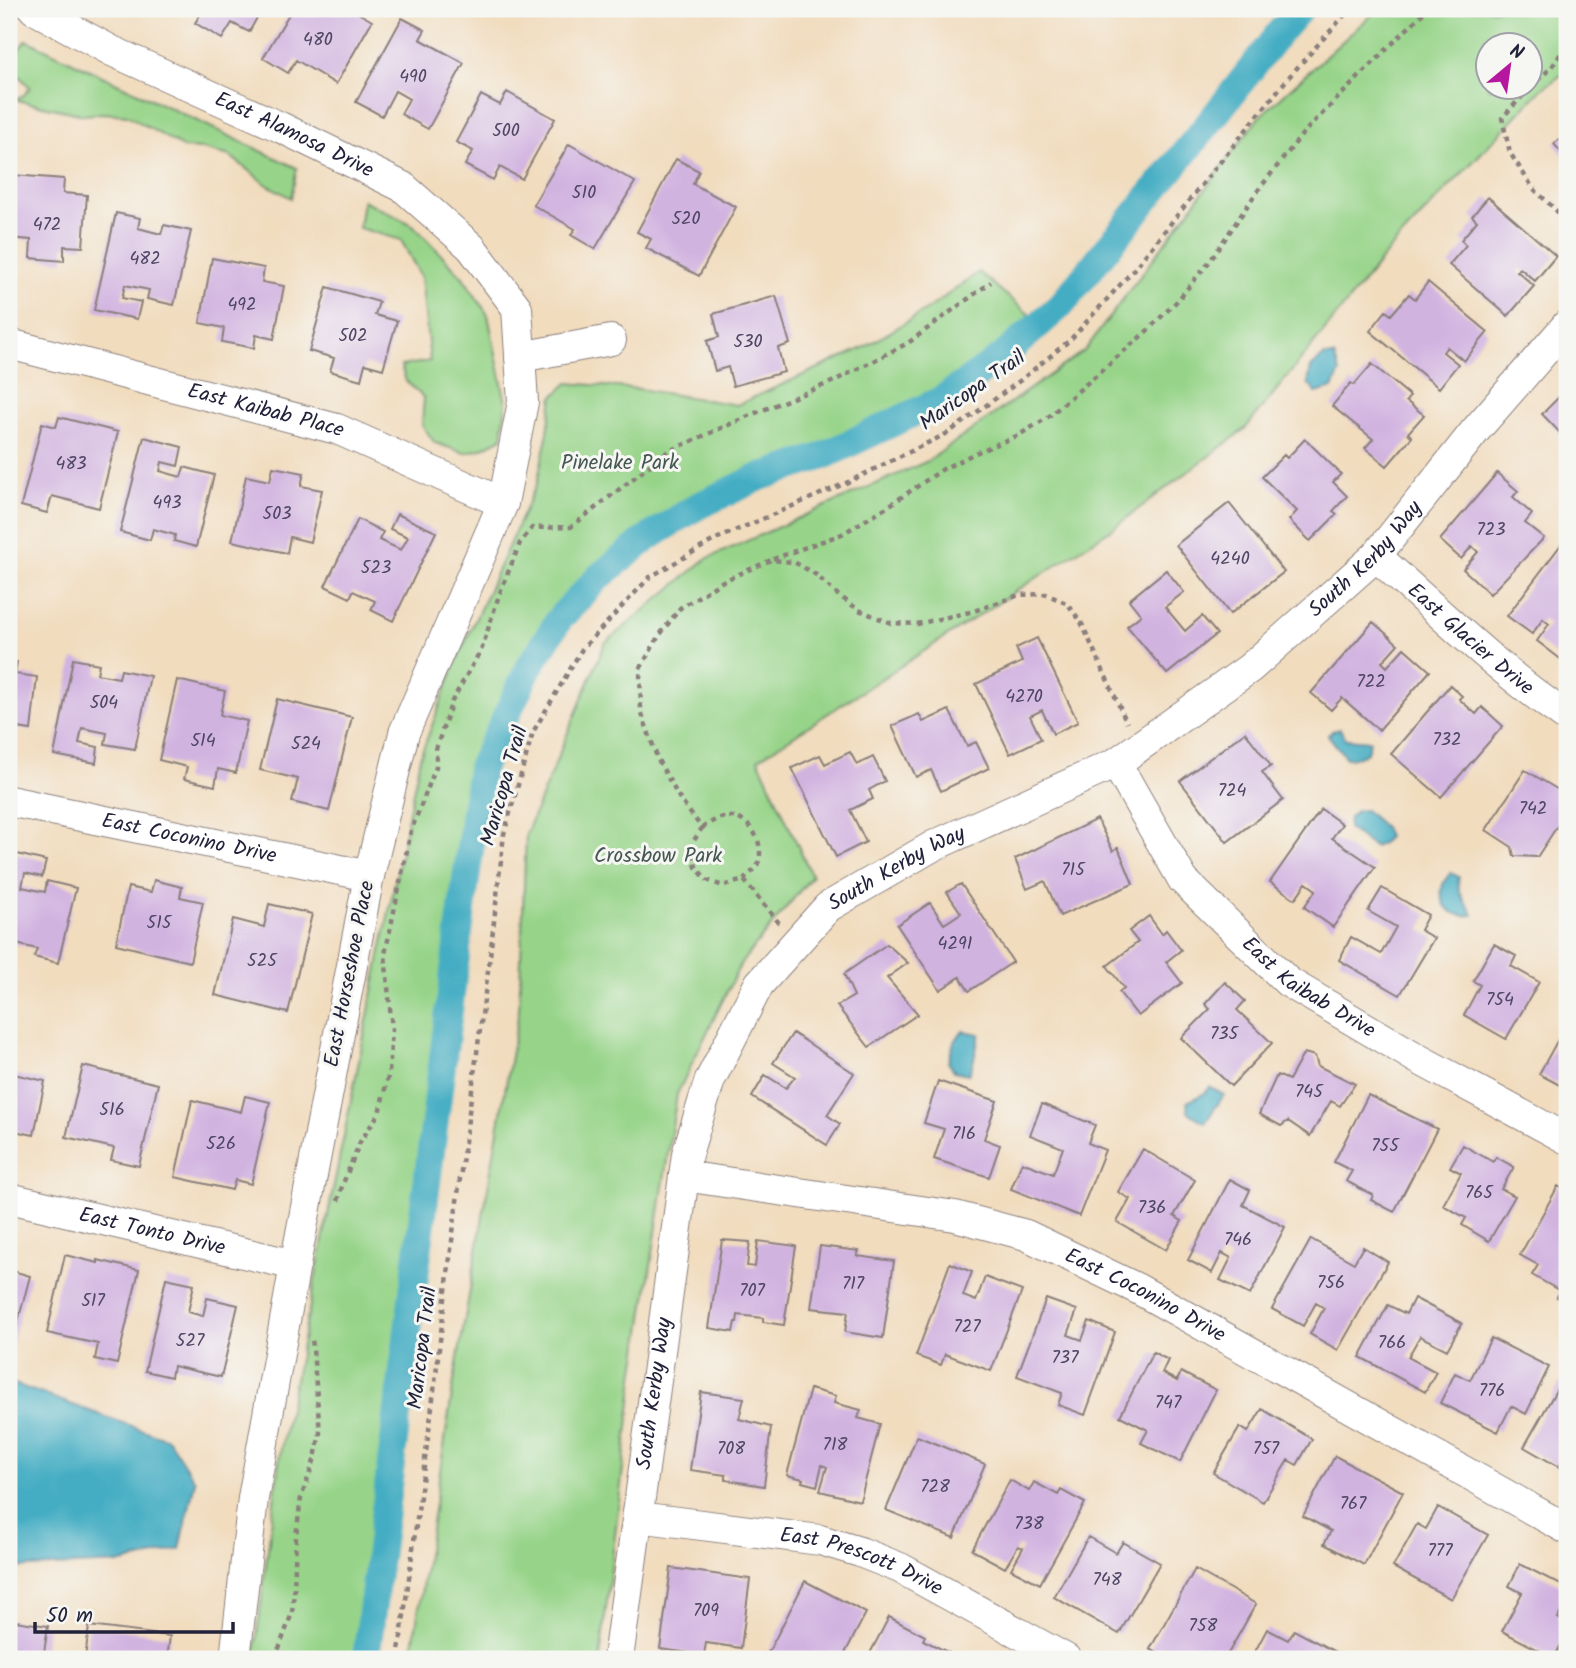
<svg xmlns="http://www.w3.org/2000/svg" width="1576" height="1668" viewBox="0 0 1576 1668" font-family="Kalam,sans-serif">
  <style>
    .green { fill: #97d489; stroke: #5c7b62; stroke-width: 2; fill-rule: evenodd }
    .water { fill: #44adc3; stroke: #33687f; stroke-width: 2 }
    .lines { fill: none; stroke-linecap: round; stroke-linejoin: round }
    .canal { stroke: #44adc3; stroke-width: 28 }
    .building { fill: #d1b3e0 }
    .minor-casing { stroke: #8a7f7c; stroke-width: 32 }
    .path { stroke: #8a7f7c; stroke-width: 4.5; stroke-dasharray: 5 5; stroke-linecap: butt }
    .minor { stroke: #fff; stroke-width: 30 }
    .labels { text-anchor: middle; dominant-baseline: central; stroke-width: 6; stroke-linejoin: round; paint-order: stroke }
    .number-label { font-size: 18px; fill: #4e4664 }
    .street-label { font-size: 21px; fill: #22223b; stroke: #f6f6f2 }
    .park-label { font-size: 21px; fill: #455752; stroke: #f6f6f2 }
  </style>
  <rect width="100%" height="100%" fill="#f6f6f2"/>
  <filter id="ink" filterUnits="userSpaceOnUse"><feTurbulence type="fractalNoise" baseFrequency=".0143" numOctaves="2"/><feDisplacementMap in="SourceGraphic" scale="14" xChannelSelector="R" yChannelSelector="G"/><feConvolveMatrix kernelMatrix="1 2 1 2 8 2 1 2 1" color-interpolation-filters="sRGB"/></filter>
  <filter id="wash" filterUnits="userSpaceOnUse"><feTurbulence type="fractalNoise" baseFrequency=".00686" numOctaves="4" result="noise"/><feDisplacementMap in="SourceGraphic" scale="28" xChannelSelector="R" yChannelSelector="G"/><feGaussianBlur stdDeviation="1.57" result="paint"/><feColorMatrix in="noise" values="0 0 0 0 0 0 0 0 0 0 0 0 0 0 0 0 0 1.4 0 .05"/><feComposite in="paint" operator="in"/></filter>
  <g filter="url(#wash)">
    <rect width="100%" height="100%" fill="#f1dcbe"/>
    <path class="green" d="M1378 9H1567V71L1542 89 1391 248 1245 429 1113 528 758 759 812 876 741 963 677 1094 634 1377 600 1659H411L454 1381 519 1011 526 834 605 643 706 559 928 461 1085 350 1259 117ZM1488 46H1530V88H1488Z
      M26 40 297 168 291 198 266 184 230 156 202 149 184 148 127 115 103 113 84 115 16 100 25 94 30 87 9 66V62Z
      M363 200 413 225 462 276 488 315 506 403 502 438 481 449 465 453 435 443 422 425 424 398 406 381 401 366 430 361 421 277 401 240 359 228Z
      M979 272 1037 321 989 361 939 396 894 418 847 439 735 481 685 509 640 538 575 594 550 626 528 659 502 710 481 762 464 857 359 1659H254L280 1454 420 757 457 660 537 483 548 432 553 397 568 383 639 389 737 405 865 347 928 309Z"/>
    <path class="water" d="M1324 356H1334L1340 372 1333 388 1316 393 1308 383 1311 367Z
      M1340 729 1346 739 1370 741 1367 752 1359 757 1346 758 1328 735 1332 731Z
      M1365 810 1384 827 1388 837 1381 844 1374 847 1348 828 1349 818 1356 811Z
      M1451 873 1459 877C1455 893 1467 901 1473 915 1469 915 1464 916 1460 915 1439 910 1436 887 1451 873Z
      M963 1031 980 1034C976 1047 975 1061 969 1074L954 1071 948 1062 954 1042Z
      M1210 1087 1224 1095 1205 1123 1188 1112 1187 1102 1205 1093Z
      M9 1382 168 1439 195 1481 180 1549 122 1563 9 1568Z"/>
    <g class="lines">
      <path class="canal" d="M366 1659 462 909 481 768 530 666 560 618 599 577 646 539 698 506 760 477 821 457 941 400 1002 357 1061 305 1212 119 1279 33 1300 9"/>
    </g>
    <g id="blocks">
      <path class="building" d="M197 9H262L249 32 232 23 222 39 195 23 202 12Z
        M292 9H351L372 21 336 84 296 60 288 73 263 58Z
        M402 18 425 30 420 39 464 63 428 129 401 114 409 99 395 91 382 116 356 102Z
        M507 92 555 119 522 179 500 167 493 180 465 165 473 151 456 142 481 95 500 105Z
        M1567 133V159L1554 144Z
        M569 144 635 182 595 249 571 235 575 229 533 205Z
        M676 159 699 171 693 184 736 207 699 276 646 248 651 239 637 232Z
        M12 175 64 179 63 193 87 195 83 247 64 246V261L30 258 31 240 9 238Z
        M1488 197 1556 256 1535 281 1520 268 1517 271 1534 286 1508 316 1449 265 1466 245 1461 240 1477 221 1472 216Z
        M116 213 140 218 138 228 161 234 164 225 191 231 174 305 147 299 149 290 125 285 122 298 141 302 137 319 94 310Z
        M212 258 264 268 262 282 284 286 274 339 256 335 254 348 222 342 224 328 200 323Z
        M1428 282 1488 332 1464 361 1447 347 1443 352 1458 364 1439 388 1370 331 1386 311 1391 315 1409 294 1415 299Z
        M327 287 379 302 375 315 397 321 383 369 365 364 361 380 330 371 334 358 309 351Z
        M776 296 790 344 778 348 784 372 733 386 728 367 715 371 707 341 719 337 713 314Z
        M1372 364 1410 396 1406 401 1424 415 1408 433 1412 437 1387 466 1365 448 1373 439 1332 406 1351 383 1354 385Z
        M1567 389V440L1542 414Z
        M59 417 118 432 99 508 52 496 47 513 21 506 42 423 56 427Z
        M144 437 182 447 178 466 162 462 160 471 181 477 184 467 214 475 196 547 174 541 175 535 153 529 150 540 120 532Z
        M1305 439 1341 474 1333 482 1347 496 1333 511 1337 514 1310 541 1289 520 1297 511 1262 477 1284 455 1287 458Z
        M273 467 304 473 301 486 322 490 310 542 290 537 287 553 232 541 246 476 270 481Z
        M1497 473 1518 491 1513 497 1532 514 1525 523 1544 538 1490 594 1463 569 1478 552 1472 546 1461 559 1440 540Z
        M1229 503 1284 572 1230 614 1176 545Z
        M397 514 436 532 393 621 371 610 375 601 353 591 350 598 325 586 358 519 383 532 379 540 401 550 408 537 390 529Z
        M1563 542 1567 545V664L1537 641 1549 624 1543 619 1532 634 1507 616Z
        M1166 570 1184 592 1165 607 1185 631 1202 616 1217 634 1167 674 1127 626 1141 615 1129 600Z
        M1373 622 1398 644 1382 662 1387 667 1404 648 1430 671 1379 730 1342 698 1331 710 1311 693Z
        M1037 638 1078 722 1053 734 1042 710 1030 716 1041 739 1010 754 976 684 1022 662 1016 648Z
        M73 659 99 664 97 674 119 678 121 670 150 676 135 749 105 744 107 733 82 728 79 743 98 747 96 763 54 755Z
        M9 661 17 662 15 674 37 677 31 730 11 727 10 733 9 732Z
        M177 680 225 691 220 715 247 721 236 773 218 769 215 786 184 779 187 767 159 760Z
        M1450 685 1462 696 1459 699 1476 714 1482 707 1503 726 1441 797 1391 754Z
        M277 699 352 717 329 811 292 802 298 779 260 770Z
        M949 710 967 746 976 742 989 768 941 791 931 770 916 777 892 726 919 714 923 722Z
        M1245 732 1271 766 1262 772 1283 800 1227 842 1180 781Z
        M850 752 857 765 873 757 885 781 869 790 873 799 850 810 866 842 836 857 792 768 820 755 825 764Z
        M1525 770 1567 795V826L1560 822 1537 857 1514 856 1512 847 1486 830Z
        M1321 809 1342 824 1332 838 1375 867 1333 927 1304 907 1316 890 1306 883 1295 899 1270 882Z
        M1097 819 1113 851 1118 847 1133 884 1060 916 1045 881 1027 889 1015 859Z
        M9 852 46 861 42 877 25 873 22 887 45 892 47 881 76 888 58 963 34 957 37 949 12 943 9 953Z
        M154 880 182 887 180 897 203 902 190 962 116 944 128 887 151 892Z
        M961 884 1013 962 969 991 960 977 940 990 897 925 930 903 944 924 961 913 947 892Z
        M1382 888 1428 915 1420 930 1434 938 1400 995 1339 960 1351 937 1381 954 1396 927 1368 911Z
        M269 904 312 914 288 1013 215 995 233 919 264 927Z
        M1149 916 1162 934 1166 930 1181 950 1166 962 1182 983 1138 1016 1119 992 1124 988 1107 966 1138 942 1129 931Z
        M887 944 908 963 887 978 918 1014 869 1047 837 1006 854 996 844 974Z
        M1494 944 1516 956 1511 966 1539 982 1506 1039 1464 1015 1480 985 1473 981Z
        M1225 982 1245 1001 1237 1010 1272 1043 1231 1086 1181 1038 1210 1009 1205 1004Z
        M1567 1023V1089L1539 1074Z
        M793 1033 854 1073 827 1115 840 1124 827 1145 752 1097 765 1075 786 1088 795 1077 773 1063Z
        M1304 1053 1315 1056 1318 1066 1355 1084 1340 1106 1331 1101 1310 1136 1288 1121 1281 1126 1259 1114 1277 1075 1289 1080Z
        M83 1066 158 1084 139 1166 111 1160 114 1148 66 1137Z
        M9 1073 45 1081 34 1135 9 1130Z
        M938 1081 997 1101 984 1139 1000 1145 989 1177 934 1159 944 1129 924 1123Z
        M1368 1095 1437 1129 1394 1212 1371 1200 1373 1195 1346 1181 1352 1171 1334 1162Z
        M245 1096 270 1102 251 1184 235 1180 232 1190 175 1177 192 1100 241 1112Z
        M1042 1104 1095 1125 1088 1143 1105 1150 1079 1216 1011 1189 1022 1162 1053 1174 1063 1148 1030 1135Z
        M1463 1145 1493 1162 1496 1157 1514 1167 1501 1189 1515 1196 1489 1241 1462 1225 1466 1218 1443 1205 1461 1173 1450 1167Z
        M1143 1149 1195 1180 1174 1216 1182 1221 1166 1250 1117 1222 1130 1199 1118 1192Z
        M1230 1179 1250 1190 1243 1205 1285 1227 1250 1295 1220 1280 1231 1258 1222 1253 1212 1273 1188 1260Z
        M1558 1186 1567 1191V1302L1557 1297 1560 1291 1532 1275 1538 1265 1520 1255Z
        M1311 1239 1354 1263 1363 1247 1388 1262 1338 1350 1310 1334 1324 1308 1316 1303 1303 1326 1272 1309Z
        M722 1240 750 1242 747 1266 755 1267 758 1241 796 1246 784 1325 763 1322V1318L738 1315 737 1322H735L733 1332 709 1328Z
        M820 1246 859 1251 857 1256 894 1261 883 1338 845 1332 848 1312 811 1308Z
        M65 1255 98 1263V1260L139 1270 117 1364 95 1359 98 1344 47 1333Z
        M950 1263 972 1272 963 1296 976 1301 985 1277 1022 1291 991 1371 945 1354 941 1365 916 1356Z
        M9 1270 30 1276 10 1352H9Z
        M166 1278 194 1284 188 1312 203 1316 207 1298 238 1305 221 1377 173 1366 171 1377 145 1371Z
        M1414 1298 1462 1323 1447 1350 1420 1336 1408 1357 1436 1372 1425 1392 1360 1357 1388 1305 1406 1314Z
        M1046 1299 1077 1310 1068 1335 1082 1340 1089 1321 1115 1332 1085 1415 1058 1405 1062 1393 1017 1376Z
        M1491 1338 1549 1367 1526 1414 1511 1406 1498 1432 1440 1403 1455 1373 1470 1380Z
        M1153 1352 1168 1360 1162 1373 1177 1381 1181 1372 1216 1390 1180 1462 1141 1443 1148 1430 1120 1416Z
        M1562 1380 1567 1383V1452L1559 1467 1524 1447Z
        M810 1389 836 1396 834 1403 861 1410 858 1418 880 1424 860 1501 820 1491 827 1467 822 1465 817 1486 802 1482 803 1479 787 1475Z
        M701 1392 744 1398 739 1419 771 1427 764 1486 726 1480V1475L690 1470Z
        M1262 1409 1312 1439 1297 1465 1288 1460 1263 1502 1213 1473 1240 1427 1248 1432Z
        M917 1436 985 1464 954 1538 886 1510Z
        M1335 1456 1403 1492 1364 1565 1324 1544 1331 1531 1303 1516Z
        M1010 1480 1029 1491 1034 1482 1058 1495 1061 1490 1085 1503 1040 1584 1011 1569 1023 1548 1018 1546 1005 1568 972 1550Z
        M1438 1507 1488 1535 1451 1599 1393 1567 1417 1524 1426 1529Z
        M1088 1537 1116 1553 1123 1542 1160 1563 1119 1634 1054 1597Z
        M1520 1564 1567 1588V1600L1558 1618 1567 1623V1633L1554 1658 1502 1631 1522 1593 1509 1586Z
        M671 1568 750 1579 741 1648 706 1643 704 1655 660 1649Z
        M1195 1569 1256 1604 1225 1659H1169L1150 1649Z
        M805 1581 866 1613 842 1659H765Z
        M889 1617 925 1636 923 1640 954 1655 951 1659H867Z
        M9 1620 48 1626 43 1659H9Z
        M89 1626 170 1636 167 1659H85Z
        M1267 1629 1288 1640 1294 1630 1339 1654 1336 1659H1251Z"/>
    </g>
  </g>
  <g filter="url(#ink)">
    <use href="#blocks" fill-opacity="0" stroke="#8a7f7c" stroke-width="2"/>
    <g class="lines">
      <defs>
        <g id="minor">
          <path id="s1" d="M34 9 112 51 280 127 403 187 471 247 517 308 523 402 503 503 404 733 369 876 295 1265 253 1498 235 1659"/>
          <path id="s2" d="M17 346 337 429 503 503"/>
          <path d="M520 357 611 340"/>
          <path id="s3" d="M1376 556C1438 611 1498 670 1567 717"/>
          <path id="s4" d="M1116 763 1183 880 1288 982 1420 1060 1567 1139"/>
          <path id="s5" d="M9 801 369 876"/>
          <path id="s6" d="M684 1176 955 1216 1026 1235 1138 1289 1567 1529"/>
          <path id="s7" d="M9 1198 295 1265"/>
          <path id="s8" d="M638 1517 820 1540 860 1552 900 1568 1066 1659"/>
          <path id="s9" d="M618 1659 687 1154 710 1080 759 984 828 907 933 846 1116 763 1250 668 1376 556 1475 431 1567 325"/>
        </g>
      </defs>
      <use href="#minor" class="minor-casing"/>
      <path class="path" d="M1530 87 1552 67 1567 44
        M1530 88 1502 118 1510 153 1533 188 1567 221
        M773 559 842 534 887 507 943 469 973 454 1019 435 1047 418 1147 331 1177 301 1210 261 1256 193 1304 132 1427 9
        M702 828C711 822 721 815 733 817 754 821 767 850 756 867 753 872 747 876 744 880
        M779 923 744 880 723 886 707 880 696 867 691 845 702 828 681 801 658 760 641 711 640 669 659 636 680 608 723 581 771 560 794 562 815 574 838 595 859 610 891 623 917 624 974 611 1019 595 1046 594 1068 604 1082 624 1127 723
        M338 1201 342 1186 360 1142 379 1113 389 1073 392 1030 385 954 411 831 436 767V749L452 701 482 648 499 595 520 543 532 528 571 527 667 452 753 414 832 382 908 343 991 282
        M275 1659 292 1613 294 1591 296 1536 301 1498 315 1458 320 1433 312 1337
        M398 1659 431 1415 455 1216 490 956 504 834 533 732 582 649 650 577 716 539 846 483 948 433 1017 383 1070 340 1129 275 1288 78 1350 9"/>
      <use href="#minor" class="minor"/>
    </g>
  </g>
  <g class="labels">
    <g class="number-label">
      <text x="318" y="40">480</text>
      <text x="413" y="77">490</text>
      <text x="506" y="131">500</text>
      <text x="584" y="193">510</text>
      <text x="686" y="219">520</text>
      <text x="47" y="225">472</text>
      <text x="145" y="259">482</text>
      <text x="242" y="305">492</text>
      <text x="353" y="336">502</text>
      <text x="748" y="342">530</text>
      <text x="71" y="464">483</text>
      <text x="167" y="503">493</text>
      <text x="277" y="514">503</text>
      <text x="1491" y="530">723</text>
      <text x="1230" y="559">4240</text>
      <text x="376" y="568">523</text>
      <text x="1371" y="682">722</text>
      <text x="1024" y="697">4270</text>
      <text x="104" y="703">504</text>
      <text x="1447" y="740">732</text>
      <text x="203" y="741">514</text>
      <text x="306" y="744">524</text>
      <text x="1232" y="791">724</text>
      <text x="1533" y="809">742</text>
      <text x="1073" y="870">715</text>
      <text x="159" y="923">515</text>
      <text x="955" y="944">4291</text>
      <text x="262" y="961">525</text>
      <text x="1500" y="1000">754</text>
      <text x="1224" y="1034">735</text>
      <text x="1309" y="1092">745</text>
      <text x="112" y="1110">516</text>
      <text x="964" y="1134">716</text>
      <text x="221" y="1144">526</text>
      <text x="1385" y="1146">755</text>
      <text x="1479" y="1193">765</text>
      <text x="1152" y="1208">736</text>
      <text x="1238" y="1240">746</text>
      <text x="1331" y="1283">756</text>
      <text x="853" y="1284">717</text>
      <text x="752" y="1291">707</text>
      <text x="93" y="1301">517</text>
      <text x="967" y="1327">727</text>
      <text x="190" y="1341">527</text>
      <text x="1392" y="1343">766</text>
      <text x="1065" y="1358">737</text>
      <text x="1492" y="1391">776</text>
      <text x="1168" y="1403">747</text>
      <text x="835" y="1445">718</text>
      <text x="731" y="1449">708</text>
      <text x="1266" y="1449">757</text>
      <text x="935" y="1487">728</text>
      <text x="1353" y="1504">767</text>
      <text x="1029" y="1524">738</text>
      <text x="1440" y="1551">777</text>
      <text x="1107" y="1580">748</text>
      <text x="706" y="1611">709</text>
      <text x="1203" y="1626">758</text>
    </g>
    <g class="street-label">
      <text stroke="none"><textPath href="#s1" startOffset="289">East Alamosa Drive</textPath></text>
      <text transform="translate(973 391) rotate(-35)">Maricopa Trail</text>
      <text stroke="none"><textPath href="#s2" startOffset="257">East Kaibab Place</textPath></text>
      <text stroke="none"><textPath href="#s9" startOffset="1444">South Kerby Way</textPath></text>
      <text stroke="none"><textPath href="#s3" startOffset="126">East Glacier Drive</textPath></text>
      <text transform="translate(505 786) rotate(-74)">Maricopa Trail</text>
      <text stroke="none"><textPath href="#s5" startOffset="184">East Coconino Drive</textPath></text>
      <text stroke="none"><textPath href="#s9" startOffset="877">South Kerby Way</textPath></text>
      <text transform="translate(350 974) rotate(-79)">East Horseshoe Place</text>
      <text stroke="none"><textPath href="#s4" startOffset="301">East Kaibab Drive</textPath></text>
      <text stroke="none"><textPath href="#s7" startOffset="147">East Tonto Drive</textPath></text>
      <text stroke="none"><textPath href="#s6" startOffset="481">East Coconino Drive</textPath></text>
      <text transform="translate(423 1348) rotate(-83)">Maricopa Trail</text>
      <text stroke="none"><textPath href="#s9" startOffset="268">South Kerby Way</textPath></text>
      <text stroke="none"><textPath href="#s8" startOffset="229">East Prescott Drive</textPath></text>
    </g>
    <g class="park-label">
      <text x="620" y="463">Pinelake Park</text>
      <text x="658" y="856">Crossbow Park</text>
    </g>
  </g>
  <rect width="1576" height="1668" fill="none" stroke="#f6f6f2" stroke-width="35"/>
  <g transform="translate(1509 66) rotate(29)"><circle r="33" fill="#f6f6f2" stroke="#a1a1a9" stroke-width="2"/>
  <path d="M0-5L12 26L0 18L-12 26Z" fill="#b5179e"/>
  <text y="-10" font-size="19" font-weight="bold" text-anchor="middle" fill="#22223b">N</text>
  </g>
  <path d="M35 1622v10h198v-10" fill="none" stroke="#22223b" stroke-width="3.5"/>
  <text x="46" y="1622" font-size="21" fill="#22223b" stroke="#f6f6f2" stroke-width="5" paint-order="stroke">50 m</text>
</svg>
